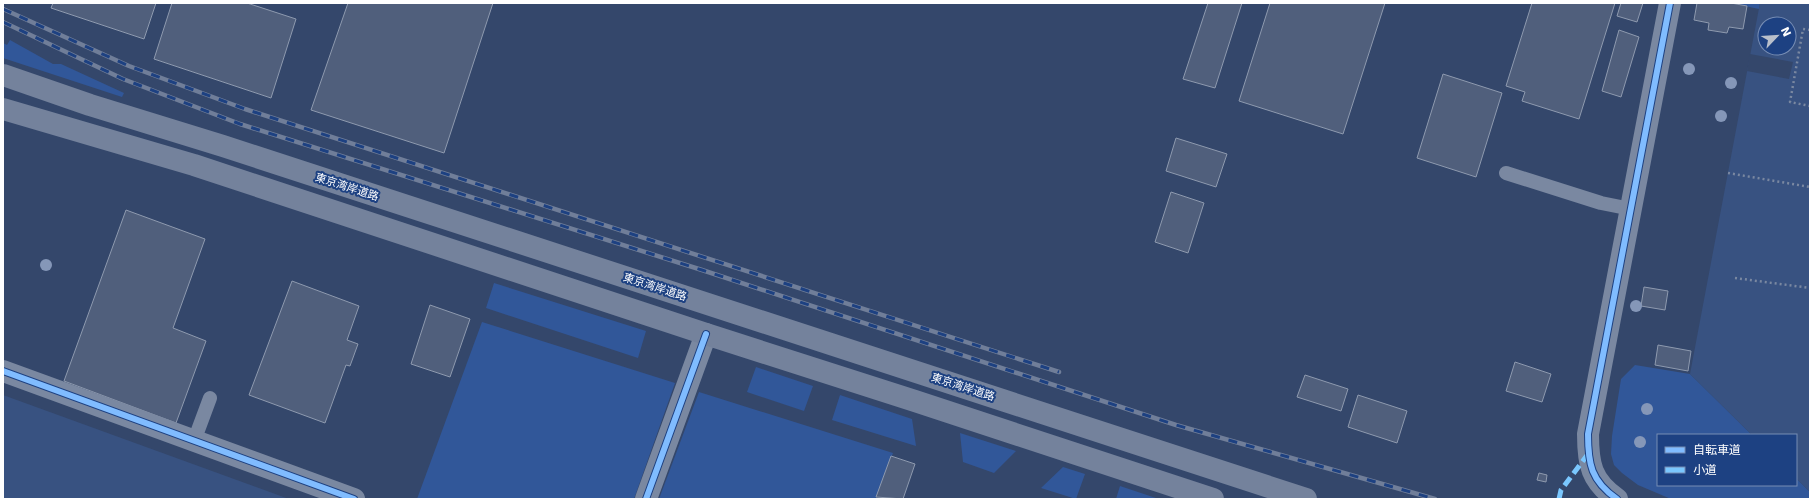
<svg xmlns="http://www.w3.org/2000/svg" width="1813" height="502" viewBox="0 0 1813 502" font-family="'DejaVu Sans','Noto Sans JP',sans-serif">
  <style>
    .green { fill: #315799 }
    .water { fill: #385281; fill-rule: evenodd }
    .pier { fill: #34476b }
    .building { fill: #505f7c; stroke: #8e9aaf }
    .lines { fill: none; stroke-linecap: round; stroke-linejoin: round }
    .path { stroke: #7a88a1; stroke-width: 2.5; stroke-dasharray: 2 3; stroke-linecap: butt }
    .service { stroke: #7a88a1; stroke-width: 14 }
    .minor { stroke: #7a88a1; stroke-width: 22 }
    .tertiary { stroke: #7a88a1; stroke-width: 22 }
    .trunk { stroke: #74829c; stroke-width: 22 }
    .rail-casing { stroke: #707e99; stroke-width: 4.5 }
    .rail { stroke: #1d4182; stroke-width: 3; stroke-dasharray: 9; stroke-linecap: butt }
    .quiet { stroke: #7ac7fe; stroke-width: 5; stroke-dasharray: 10 5; stroke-linecap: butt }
    .cycleway-casing { stroke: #1d4182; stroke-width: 8 }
    .cycleway { stroke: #80bcff; stroke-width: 6 }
    .tree { fill: #8597b8 }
    .labels { text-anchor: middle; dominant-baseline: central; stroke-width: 4; stroke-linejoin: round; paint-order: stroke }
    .street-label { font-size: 11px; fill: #fff; stroke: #1d4182 }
  </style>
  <rect width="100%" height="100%" fill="#34476b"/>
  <path class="green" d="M1731 3H1760L1759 9Z
    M10 40 53 64H61L124 93 122 97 3 58V43L7 45Z
    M494 283 646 331 638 358 486 308Z
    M482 322 675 383 634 499H417Z
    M1635 365 1690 374 1752 435H1658V485H1796V478L1810 492V499H1671L1638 485 1622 473 1614 465 1611 454 1612 436 1621 379Z
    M756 367 813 386 804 411 747 392Z
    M699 392 893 453 876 499H659Z
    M840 395 912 419 916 446 832 420Z
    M960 433 1016 451 994 473 963 462Z
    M1063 467 1085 474 1076 499 1041 488Z
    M1120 486 1159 499H1116Z"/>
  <path class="water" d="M1760 3H1810V492L1796 478V435H1752L1690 374ZM1765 24H1789V48H1765Z
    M3 395 289 499H3Z"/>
  <path class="pier" d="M1750 54 1793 62 1789 79 1747 71Z"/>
  <path class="building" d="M53 3H156L144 39 51 8Z
    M172 3H247L296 19 271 98 154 59Z
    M348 3H493L444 153 311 110Z
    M1208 3H1242L1215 88 1183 79Z
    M1270 3H1385L1343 134 1239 101Z
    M1532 3H1615L1579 119 1522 101 1525 92 1506 86Z
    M1621 3H1643L1637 22 1617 16Z
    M1697 3H1731L1747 6 1743 29 1729 27 1727 33 1708 30 1709 23 1694 20Z
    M1619 30 1639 37 1621 97 1602 91Z
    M1443 74 1502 93 1476 177 1417 158Z
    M1176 138 1227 154 1216 187 1166 171Z
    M1171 192 1204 203 1188 253 1155 242Z
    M126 210 205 239 173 328 206 341 176 423 64 381Z
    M292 281 359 306 347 340 358 344 350 366 346 365 325 423 249 395Z
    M1644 287 1668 291 1665 310 1641 306Z
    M430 305 470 319 450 377 411 364Z
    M1658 345 1691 351 1688 371 1655 365Z
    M1515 362 1551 374 1542 402 1506 391Z
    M1305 375 1348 389 1341 411 1297 397Z
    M1358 395 1407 411 1397 443 1348 427Z
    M891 456 915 464 903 499 876 497Z
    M1539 473 1547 475 1546 482 1537 480Z"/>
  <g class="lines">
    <path class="path" d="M1810 30 1803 29 1790 102 1810 106
      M1728 173 1810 187
      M1735 278 1810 288"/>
    <path class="service" d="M1506 173 1601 203 1631 209
      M194 441 210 398"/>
    <path class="minor" d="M3 371 354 499
      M646 499 706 334"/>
    <path class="tertiary" d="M1617 499C1591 481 1588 464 1588 434L1670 3"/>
    <path class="trunk" d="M3 75 90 105 223 146 1306 499
      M3 109 194 165 706 334 915 401 1213 499"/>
    <defs>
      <path id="rail" d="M3 9 129 66 245 109 1059 372
        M3 22 123 79 240 124 702 270 1176 425 1435 499"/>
    </defs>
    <use href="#rail" class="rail-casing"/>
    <use href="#rail" class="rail"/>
    <path class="quiet" d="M1559 499 1561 490 1588 454"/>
    <defs>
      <path id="cycleway" d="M3 371 354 499
        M646 499 706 334
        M1617 499C1591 481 1588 464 1588 434L1670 3"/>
    </defs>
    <use href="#cycleway" class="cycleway-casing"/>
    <use href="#cycleway" class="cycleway"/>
  </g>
  <g class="tree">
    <circle cx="1689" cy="69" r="6"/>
    <circle cx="1731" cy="83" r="6"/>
    <circle cx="1721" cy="116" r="6"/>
    <circle cx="46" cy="265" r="6"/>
    <circle cx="1636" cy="306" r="6"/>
    <circle cx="1647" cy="409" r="6"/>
    <circle cx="1640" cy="442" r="6"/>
  </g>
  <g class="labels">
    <g class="street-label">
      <text transform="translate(347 187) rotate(18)">東京湾岸道路</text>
      <text transform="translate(655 287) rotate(18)">東京湾岸道路</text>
      <text transform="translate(963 387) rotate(18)">東京湾岸道路</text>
    </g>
  </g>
  <rect width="1813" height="502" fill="none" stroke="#ffffff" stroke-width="8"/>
  <rect x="1657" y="434" width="140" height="52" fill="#1d4182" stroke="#778db4"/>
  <rect x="1665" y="447" width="20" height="6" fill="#80bcff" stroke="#778db4"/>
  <text x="1693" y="454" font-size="12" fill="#ffffff">自転車道</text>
  <rect x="1665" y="467" width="20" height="6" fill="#7ac7fe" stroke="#778db4"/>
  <text x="1693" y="474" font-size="12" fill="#ffffff">小道</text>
  <g transform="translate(1777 36) rotate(65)"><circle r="19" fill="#1d4182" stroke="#778db4"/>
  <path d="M0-3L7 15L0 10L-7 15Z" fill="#b8bfcb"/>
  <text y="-6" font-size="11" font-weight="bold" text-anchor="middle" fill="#ffffff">N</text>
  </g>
</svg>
